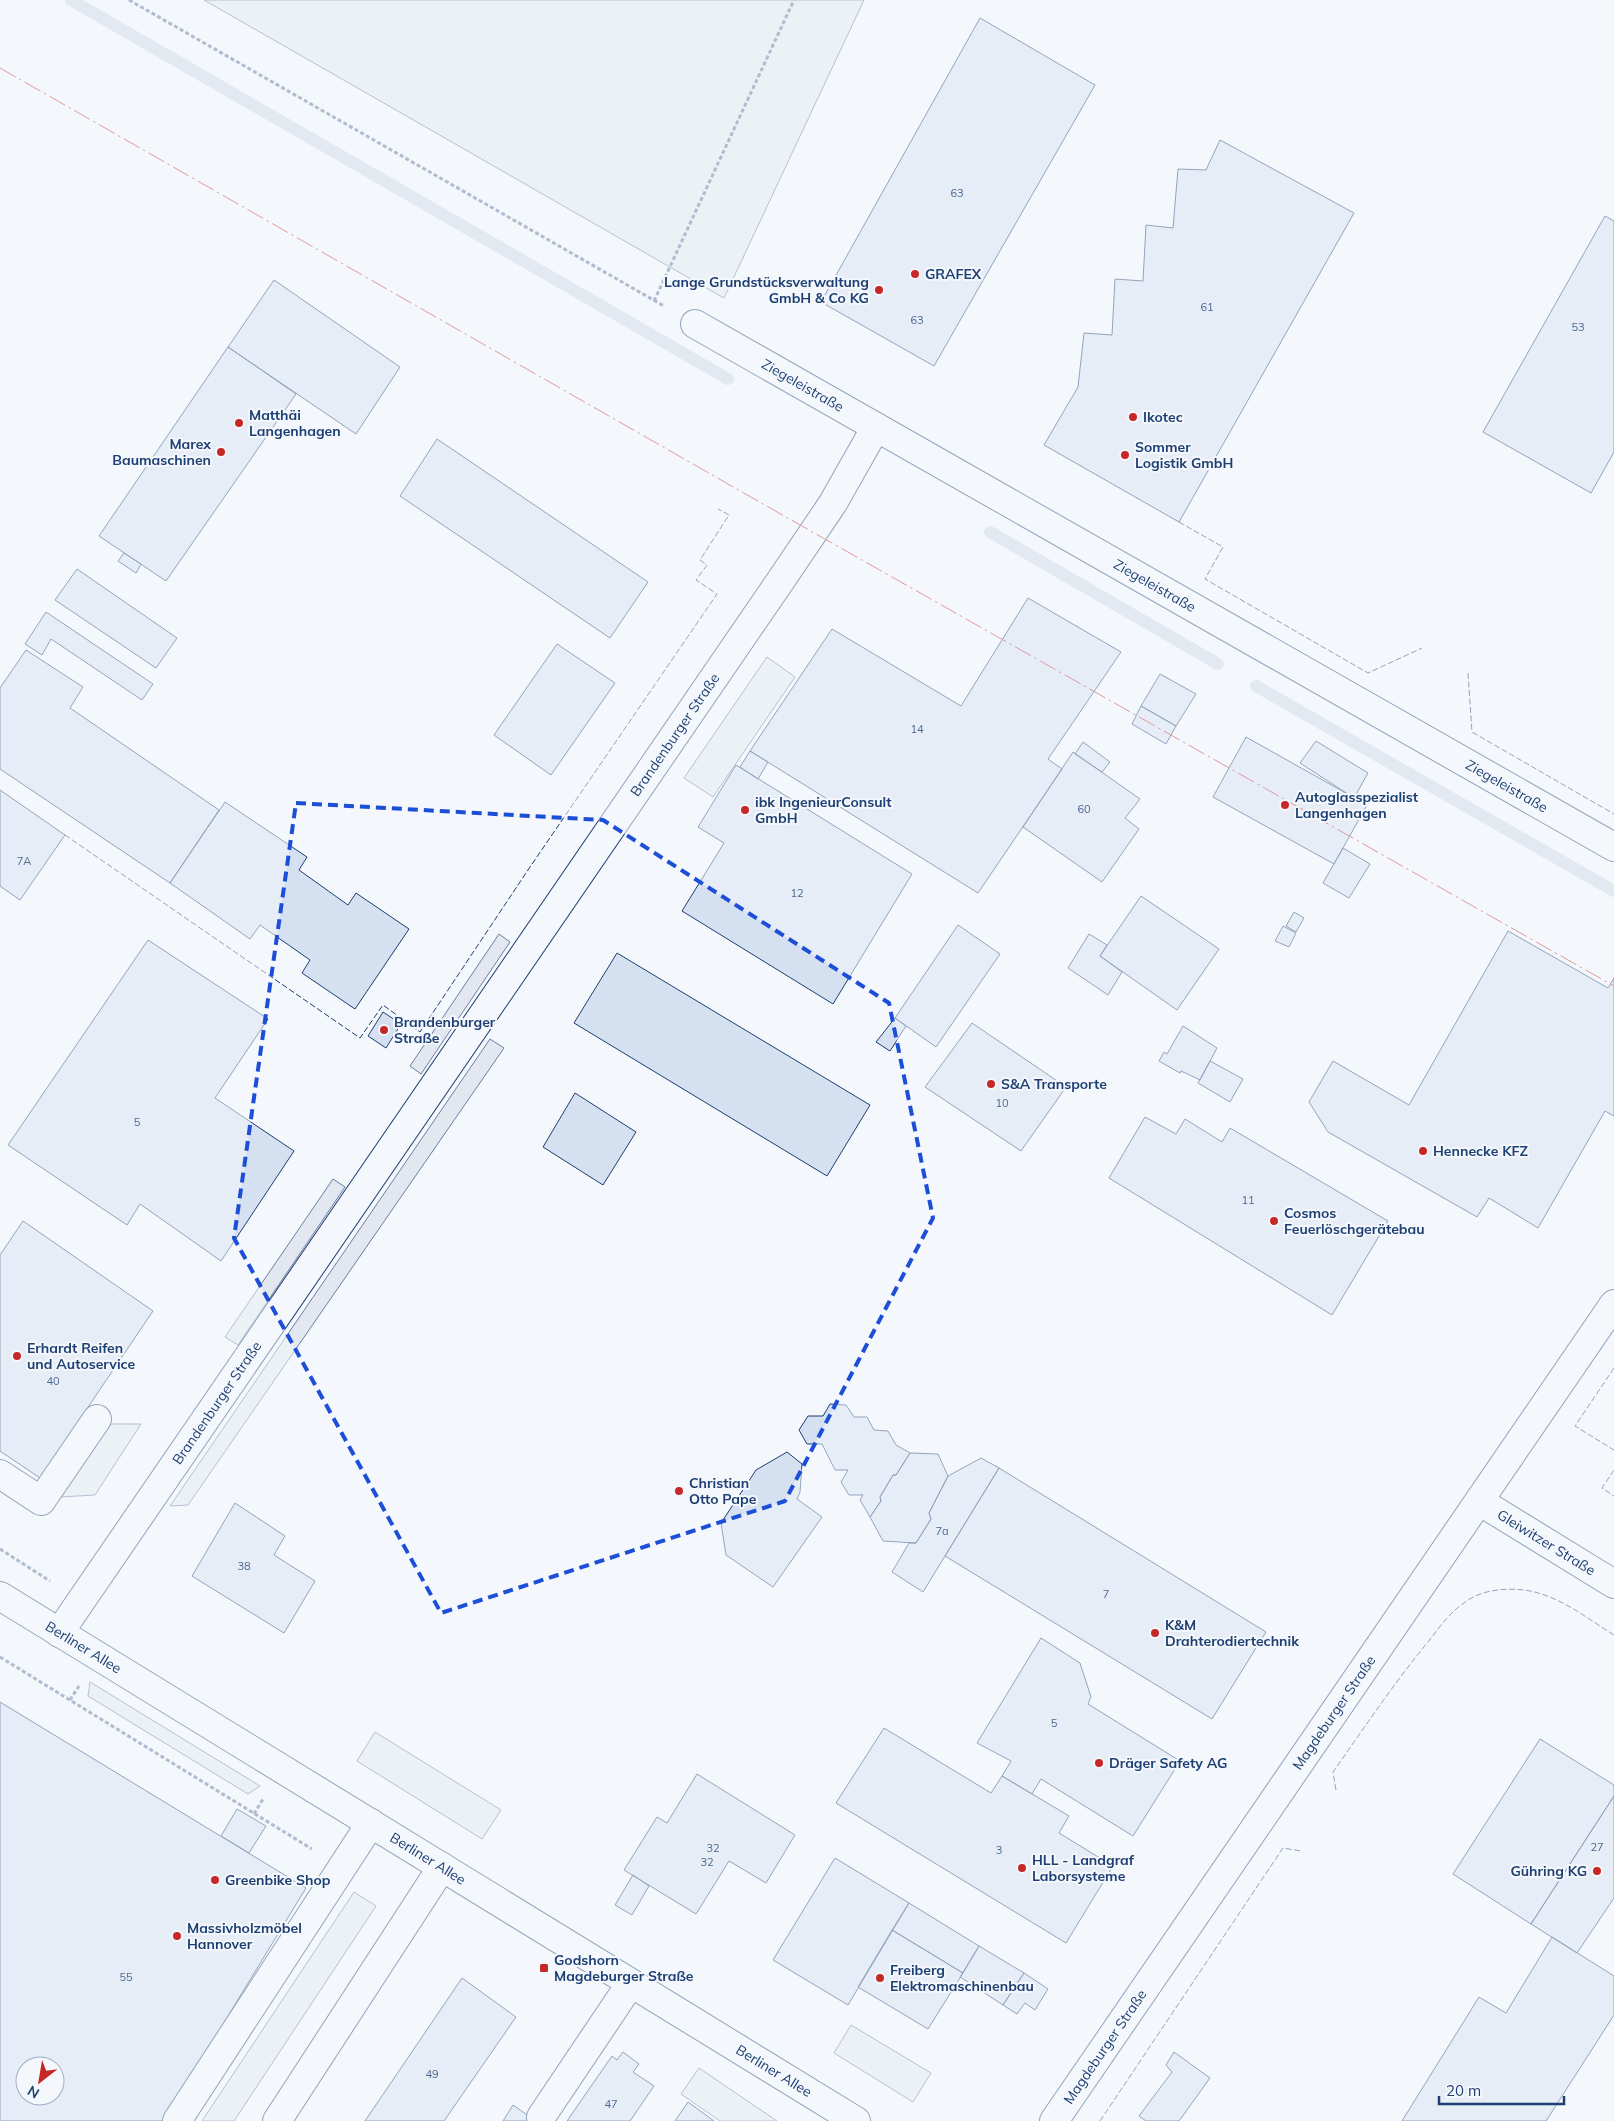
<svg xmlns="http://www.w3.org/2000/svg" width="1614" height="2121" viewBox="0 0 1614 2121" font-family="Mulish,sans-serif">
  <style>
    .green { fill: #e3e9f0; stroke: #687fa3 }
    .parking { fill: #e3e8f0; stroke: #687fa3 }
    .lines { fill: none; stroke-linecap: round; stroke-linejoin: round }
    .stream { stroke: #cfd7e4; stroke-width: 12 }
    .building { fill: #d5e0f0; stroke: #1d3f73; fill-rule: evenodd }
    .minor-casing { stroke: #1d3f73; stroke-width: 30 }
    .path { stroke: #5e769c; stroke-width: 3; stroke-dasharray: 4 2.5; stroke-linecap: butt }
    .minor { stroke: #f4f7fb; stroke-width: 28 }
    .fence { stroke: #1d3f73; stroke-width: 1; stroke-dasharray: 6 2.5; stroke-linecap: butt }
    .power { stroke: #c62828; stroke-width: 1; stroke-dasharray: 18 4 2.5 4; stroke-linecap: butt }
    .marked { fill: none; stroke: #1d4ed8; stroke-width: 4; stroke-dasharray: 10 6; stroke-linejoin: round }
    .poi-dot { fill: #c62828; stroke: #f4f7fb; stroke-width: 2 }
    .labels { text-anchor: middle; dominant-baseline: central; stroke-width: 4; stroke-linejoin: round; paint-order: stroke }
    .number-label { font-size: 11px; fill: #4b6792 }
    .poi-label { font-size: 14px; font-weight: bold; fill: #1d3f73; stroke: #f4f7fb; text-anchor: start }
    .street-label { font-size: 14px; fill: #1d3f73; stroke: #f4f7fb }
  </style>
  <rect width="100%" height="100%" fill="#f4f7fb"/>
  <path class="green" d="M204 0H864L724 298Z"/>
  <path class="parking" d="M767 657 795 677 713 797 684 778Z
    M499 934 510 942 421 1074 410 1066Z
    M490 1039 504 1048 188 1505 170 1506Z
    M333 1179 345 1187 238 1345 225 1337Z
    M109 1424H141L95 1495 60 1497Z
    M90 1682 260 1786 248 1794 88 1696Z
    M375 1732 501 1810 482 1839 357 1761Z
    M354 1892 376 1906 234 2121H202Z
    M851 2025 931 2073 913 2102 834 2053Z
    M699 2068 777 2121H720L681 2094Z"/>
  <g class="lines">
    <path class="stream" d="M71 0 728 379
      M990 532 1218 664
      M1256 686 1614 891"/>
  </g>
  <path class="building" d="M980 18 1095 85 934 366 821 302Z
    M1220 140 1354 213 1179 522 1044 445 1078 387 1084 333 1112 335 1115 279 1143 281 1146 225 1173 228 1178 169 1206 170Z
    M1605 216 1614 221V452L1591 493 1483 432Z
    M274 280 400 367 356 434 228 347Z
    M228 347 296 394 166 581 99 536Z
    M437 439 648 582 610 638 400 496Z
    M124 553 141 564 136 573 118 561Z
    M77 569 177 638 156 668 55 600Z
    M1028 598 1121 652 1048 759 1062 769 978 893 750 751 832 629 961 706Z
    M46 612 153 684 142 700 51 639 42 655 25 644Z
    M557 644 615 683 551 775 494 735Z
    M26 650 83 687 70 708 219 810 170 883 0 769V688Z
    M1160 674 1196 694 1176 726 1141 706Z
    M1141 706 1176 726 1166 744 1132 724Z
    M1246 737 1367 805 1334 864 1213 797Z
    M1316 741 1368 773 1354 798 1300 763Z
    M1083 742 1110 762 1102 772 1075 754Z
    M750 751 768 762 758 779 740 767Z
    M1073 752 1140 799 1125 818 1139 829 1102 882 1023 827Z
    M736 765 912 874 833 1004 682 911 724 843 698 827Z
    M0 790 65 835 20 900 0 886Z
    M225 802 307 857 299 870 348 905 356 893 409 929 355 1009 302 973 310 960 260 925 250 939 170 883Z
    M1343 848 1370 864 1349 898 1323 883Z
    M1141 896 1219 949 1177 1010 1100 956Z
    M1294 912 1304 918 1296 932 1286 926Z
    M958 925 1000 954 936 1047 895 1018Z
    M1283 926 1296 933 1289 947 1275 941Z
    M1508 931 1608 988 1614 978V1116L1605 1111 1538 1228 1489 1198 1477 1217 1328 1132 1309 1102 1333 1061 1409 1105Z
    M1089 934 1107 945 1100 956 1122 972 1108 995 1068 968Z
    M148 940 268 1019 215 1098 294 1151 221 1261 140 1204 127 1225 8 1145Z
    M617 953 870 1105 827 1176 574 1023Z
    M383 1012 401 1024 386 1048 368 1036Z
    M895 1018 906 1026 890 1051 876 1042Z
    M972 1023 1066 1087 1021 1151 925 1087Z
    M1183 1026 1217 1048 1200 1080 1181 1071 1180 1073 1159 1061 1164 1052 1167 1054Z
    M1210 1061 1243 1079 1230 1102 1198 1083Z
    M575 1093 636 1132 603 1185 543 1147Z
    M1145 1117 1176 1134 1185 1119 1222 1142 1230 1128 1388 1221 1332 1315 1109 1178Z
    M23 1221 153 1311 40 1478 0 1451V1255Z
    M830 1404 846 1405 854 1417H867L874 1430 888 1431 896 1445 910 1453 896 1475H893L880 1497 881 1501 870 1517 860 1500 863 1495H849L841 1482 848 1470H835L822 1444H807L799 1430 808 1416H823Z
    M787 1452 802 1464 800 1492 797 1499 822 1517 773 1587 726 1555 721 1523 756 1470Z
    M910 1453 938 1454 948 1476 929 1513 931 1519 916 1543 883 1541 870 1517 881 1501 880 1497 893 1475H896Z
    M981 1458 999 1468 923 1592 892 1572 909 1543H916L931 1519 929 1513 948 1476Z
    M999 1468 1266 1632 1212 1719 945 1556Z
    M235 1503 285 1536 274 1555 315 1581 284 1633 192 1576Z
    M1041 1638 1080 1663 1091 1697 1088 1704 1180 1761 1133 1836 1041 1779 1032 1794 1002 1776 1011 1761 977 1743Z
    M0 1702 306 1888 164 2121H0ZM25 2066H55V2096H25Z
    M884 1728 991 1793 1002 1776 1069 1816 1059 1833 1113 1866 1066 1943 836 1803Z
    M1540 1739 1614 1785V1796L1531 1924 1453 1874Z
    M697 1774 795 1835 766 1883 729 1861 696 1914 624 1870 657 1817 667 1823Z
    M1614 1796V1898L1577 1953 1531 1924Z
    M237 1809 266 1826 249 1853 221 1836Z
    M835 1858 909 1903 848 2005 773 1960Z
    M633 1875 649 1886 632 1915 615 1905Z
    M909 1903 979 1946 963 1973 892 1930Z
    M892 1930 963 1973 928 2029 858 1987Z
    M1552 1937 1614 1976V2015L1546 2121H1402L1479 1997 1506 2013Z
    M979 1946 1024 1973 1003 2005 960 1977Z
    M1024 1973 1048 1989 1035 2010 1025 2003 1017 2014 1003 2005Z
    M462 1978 516 2017 444 2121H365Z
    M623 2052 639 2064 633 2072 654 2086 630 2121H567L612 2056 617 2060Z
    M1174 2052 1210 2078 1179 2121H1146L1139 2116 1172 2072 1166 2065Z
    M688 2102 714 2121H675Z
    M513 2105 536 2121H503Z"/>
  <g class="lines">
    <defs>
      <g id="minor">
        <path id="s1" d="M695 324 1614 847"/>
        <path d="M0 1474 41 1501 97 1419"/>
        <path id="s2" d="M1479 1501 1614 1584"/>
        <path id="s3" d="M0 1596 856 2121"/>
        <path id="s4" d="M59 1633 781 580 833 503 876 427"/>
        <path d="M541 2117 631 1983"/>
        <path d="M177 2121 371 1823"/>
        <path d="M277 2121 442 1867"/>
        <path id="s5" d="M1054 2121 1614 1304"/>
      </g>
    </defs>
    <use href="#minor" class="minor-casing"/>
    <path class="path" d="M129 0 664 306
      M654 301 794 0
      M0 1549 50 1581
      M0 1657 312 1849
      M70 1700 79 1686
      M254 1814 263 1799"/>
    <use href="#minor" class="minor"/>
    <path class="fence" d="M1179 522 1223 547 1205 579 1368 673 1422 648
      M1468 673 1472 732 1614 814
      M65 835 360 1038 383 1005 420 1032 530 867 717 594 696 580 707 565 700 560 729 515 718 509
      M1614 1368 1575 1426 1614 1450
      M1614 1470 1602 1488 1614 1496
      M1336 1790 1333 1772C1364 1728 1394 1683 1428 1642 1439 1628 1449 1613 1464 1603 1481 1589 1509 1587 1530 1591 1561 1597 1588 1619 1614 1635
      M1100 2121 1283 1848 1301 1851"/>
    <path class="power" d="M0 68 749 496 1614 986"/>
  </g>
  <path d="M0 0H1614V2121H0ZM296 803 603 820 889 1003 933 1218 785 1501 441 1613 234 1238Z" fill="#f4f7fb" fill-opacity=".55" fill-rule="evenodd"/>
  <path class="marked" d="M296 803 603 820 889 1003 933 1218 785 1501 441 1613 234 1238Z"/>
  <g class="poi-dot">
    <circle cx="915" cy="274" r="5"/>
    <circle cx="879" cy="290" r="5"/>
    <circle cx="1133" cy="417" r="5"/>
    <circle cx="239" cy="423" r="5"/>
    <circle cx="221" cy="452" r="5"/>
    <circle cx="1125" cy="455" r="5"/>
    <circle cx="1285" cy="805" r="5"/>
    <circle cx="745" cy="810" r="5"/>
    <circle cx="384" cy="1030" r="5"/>
    <circle cx="991" cy="1084" r="5"/>
    <circle cx="1423" cy="1151" r="5"/>
    <circle cx="1274" cy="1221" r="5"/>
    <circle cx="17" cy="1356" r="5"/>
    <circle cx="679" cy="1491" r="5"/>
    <circle cx="1155" cy="1633" r="5"/>
    <circle cx="1099" cy="1763" r="5"/>
    <circle cx="1022" cy="1868" r="5"/>
    <circle cx="1597" cy="1871" r="5"/>
    <circle cx="215" cy="1880" r="5"/>
    <circle cx="177" cy="1936" r="5"/>
    <rect x="539" y="1963" width="10" height="10" rx="2.5"/>
    <circle cx="880" cy="1978" r="5"/>
  </g>
  <g class="labels">
    <g class="number-label">
      <text x="957" y="193">63</text>
      <text x="1207" y="307">61</text>
      <text x="917" y="320">63</text>
      <text x="1578" y="327">53</text>
      <text x="917" y="729">14</text>
      <text x="1084" y="809">60</text>
      <text x="24" y="861">7A</text>
      <text x="797" y="893">12</text>
      <text x="1002" y="1103">10</text>
      <text x="137" y="1122">5</text>
      <text x="1248" y="1200">11</text>
      <text x="53" y="1381">40</text>
      <text x="942" y="1531">7a</text>
      <text x="244" y="1566">38</text>
      <text x="1106" y="1594">7</text>
      <text x="1054" y="1723">5</text>
      <text x="1597" y="1847">27</text>
      <text x="713" y="1848">32</text>
      <text x="999" y="1850">3</text>
      <text x="707" y="1862">32</text>
      <text x="126" y="1977">55</text>
      <text x="432" y="2074">49</text>
      <text x="611" y="2104">47</text>
    </g>
    <g class="poi-label">
      <text x="925" y="274">GRAFEX</text>
      <text x="869" y="282" text-anchor="end">Lange Grundstücksverwaltung<tspan x="869" dy="16">GmbH &amp; Co KG</tspan></text>
      <text x="249" y="415">Matthäi<tspan x="249" dy="16">Langenhagen</tspan></text>
      <text x="1143" y="417">Ikotec</text>
      <text x="211" y="444" text-anchor="end">Marex<tspan x="211" dy="16">Baumaschinen</tspan></text>
      <text x="1135" y="447">Sommer<tspan x="1135" dy="16">Logistik GmbH</tspan></text>
      <text x="1295" y="797">Autoglasspezialist<tspan x="1295" dy="16">Langenhagen</tspan></text>
      <text x="755" y="802">ibk IngenieurConsult<tspan x="755" dy="16">GmbH</tspan></text>
      <text x="394" y="1022">Brandenburger<tspan x="394" dy="16">Straße</tspan></text>
      <text x="1001" y="1084">S&amp;A Transporte</text>
      <text x="1433" y="1151">Hennecke KFZ</text>
      <text x="1284" y="1213">Cosmos<tspan x="1284" dy="16">Feuerlöschgerätebau</tspan></text>
      <text x="27" y="1348">Erhardt Reifen<tspan x="27" dy="16">und Autoservice</tspan></text>
      <text x="689" y="1483">Christian<tspan x="689" dy="16">Otto Pape</tspan></text>
      <text x="1165" y="1625">K&amp;M<tspan x="1165" dy="16">Drahterodiertechnik</tspan></text>
      <text x="1109" y="1763">Dräger Safety AG</text>
      <text x="1032" y="1860">HLL - Landgraf<tspan x="1032" dy="16">Laborsysteme</tspan></text>
      <text x="1587" y="1871" text-anchor="end">Gühring KG</text>
      <text x="225" y="1880">Greenbike Shop</text>
      <text x="187" y="1928">Massivholzmöbel<tspan x="187" dy="16">Hannover</tspan></text>
      <text x="554" y="1960">Godshorn<tspan x="554" dy="16">Magdeburger Straße</tspan></text>
      <text x="890" y="1970">Freiberg<tspan x="890" dy="16">Elektromaschinenbau</tspan></text>
    </g>
    <g class="street-label">
      <text stroke="none"><textPath href="#s1" startOffset="124">Ziegeleistraße</textPath></text>
      <text stroke="none"><textPath href="#s1" startOffset="529">Ziegeleistraße</textPath></text>
      <text stroke="none"><textPath href="#s4" startOffset="1089">Brandenburger Straße</textPath></text>
      <text stroke="none"><textPath href="#s1" startOffset="934">Ziegeleistraße</textPath></text>
      <text stroke="none"><textPath href="#s4" startOffset="279">Brandenburger Straße</textPath></text>
      <text stroke="none"><textPath href="#s2" startOffset="79">Gleiwitzer Straße</textPath></text>
      <text stroke="none"><textPath href="#s3" startOffset="98">Berliner Allee</textPath></text>
      <text stroke="none"><textPath href="#s5" startOffset="495">Magdeburger Straße</textPath></text>
      <text stroke="none"><textPath href="#s3" startOffset="502">Berliner Allee</textPath></text>
      <text stroke="none"><textPath href="#s5" startOffset="90">Magdeburger Straße</textPath></text>
      <text stroke="none"><textPath href="#s3" startOffset="908">Berliner Allee</textPath></text>
    </g>
  </g>
  <g transform="translate(40 2081) rotate(211)"><circle r="24" fill="#f4f7fb" stroke="#9eadc5"/>
  <path d="M0-4L9 19L0 12L-9 19Z" fill="#c62828"/>
  <text y="-8" font-size="14" font-weight="bold" text-anchor="middle" fill="#1d3f73">N</text>
  </g>
  <path d="M1439 2096v8h125v-8" fill="none" stroke="#1d3f73" stroke-width="2.5"/>
  <text x="1446" y="2096" font-size="15" fill="#1d3f73" stroke="#f4f7fb" stroke-width="4" paint-order="stroke">20 m</text>
</svg>
